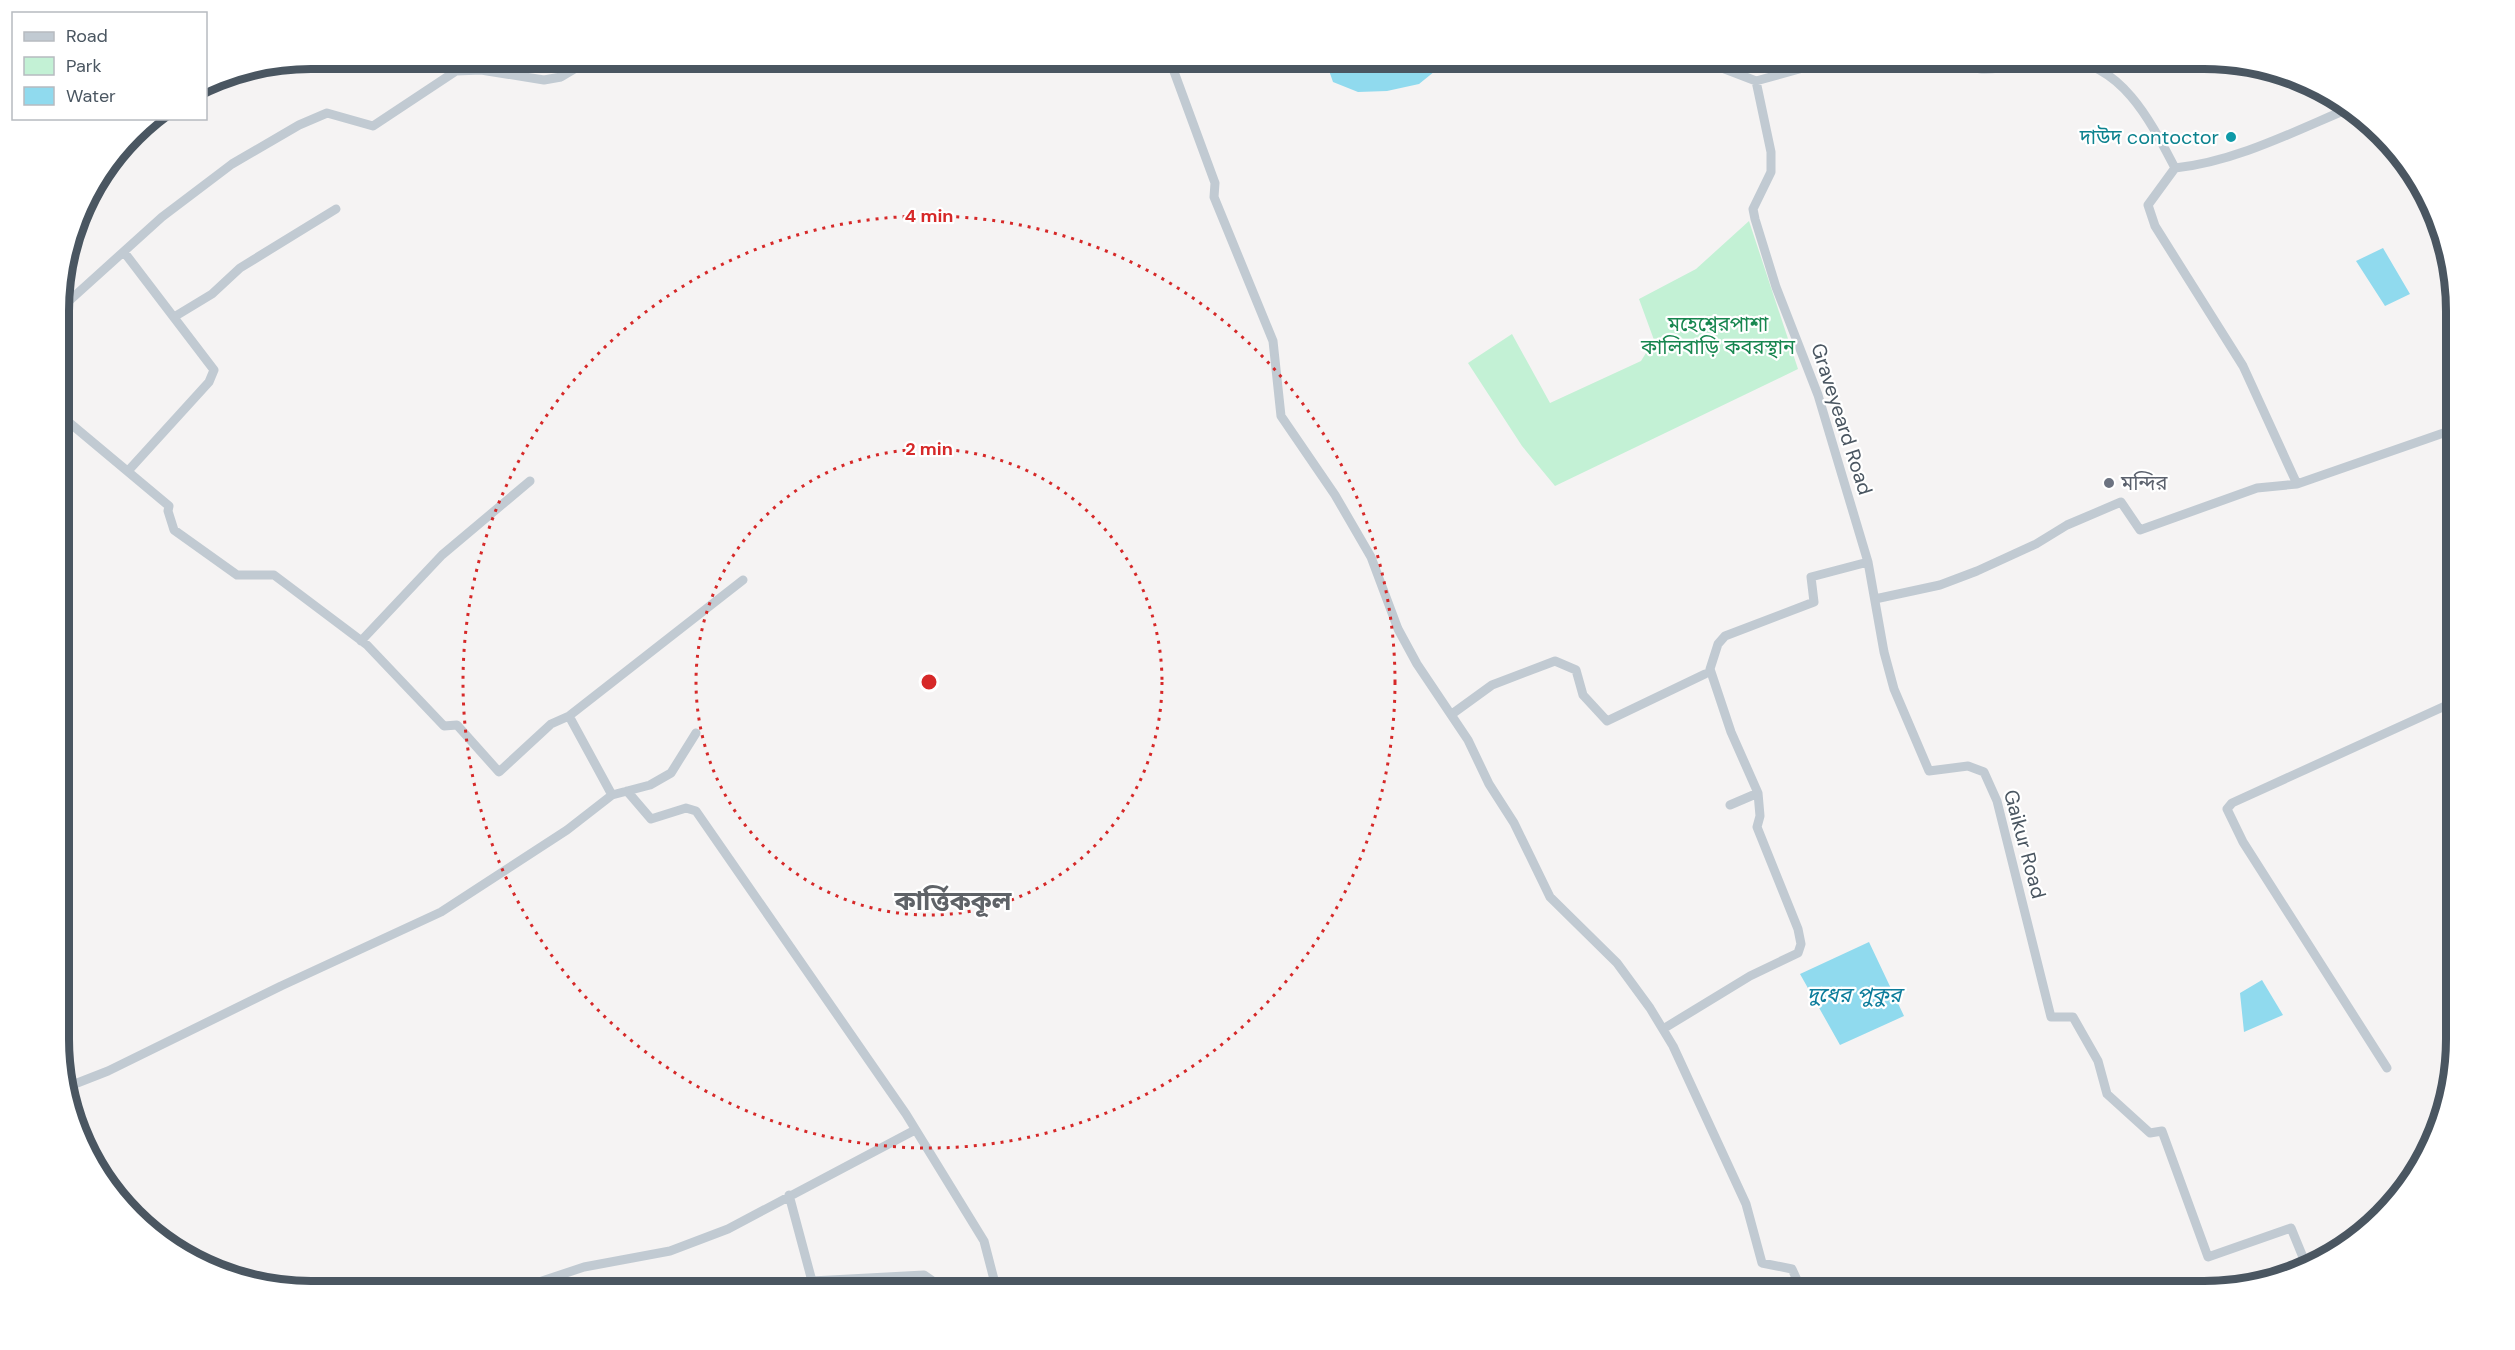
<svg xmlns="http://www.w3.org/2000/svg" width="2515" height="1350" viewBox="0 0 2515 1350" font-family="'DM Sans','Noto Sans Bengali',sans-serif">
  <style>
    .green { fill: #c3f1d5 }
    .water { fill: #90daee }
    .lines { fill: none; stroke-linecap: round; stroke-linejoin: round }
    .minor { stroke: #c1cad2; stroke-width: 9 }
    .ring { fill: none; stroke: #d62828; stroke-width: 3; stroke-dasharray: 3 6 }
    .culture-dot { fill: #0f9aa8; stroke: #fff; stroke-width: 2 }
    .worship-dot { fill: #6b7280; stroke: #fff; stroke-width: 2 }
    .labels { text-anchor: middle; dominant-baseline: central; stroke-width: 4.5; stroke-linejoin: round; paint-order: stroke }
    .culture-label { font-size: 20px; fill: #0d838f; stroke: #fff; text-anchor: end }
    .park-label { font-size: 20px; fill: #17864f; stroke: #fff }
    .street-label { font-size: 20px; fill: #4a5661; stroke: #fff }
    .worship-label { font-size: 20px; fill: #5b616d; stroke: #fff; text-anchor: start }
    .water-label { font-size: 21px; font-style: italic; fill: #0c7c9b; stroke: #fff }
    .district-label { font-size: 26px; font-weight: bold; fill: #5f6368; stroke: #fff }
    .rim { fill: none; stroke: #4a5661; stroke-width: 8 }
    .centre { fill: #d62828; stroke: #fff; stroke-width: 3 }
    .ring-label { font-size: 18px; text-anchor: middle; font-weight: bold; fill: #d62828; stroke: #fff; stroke-width: 4.5; stroke-linejoin: round; paint-order: stroke }
  </style>
  <rect width="100%" height="100%" fill="#f5f3f3"/>
  <path class="green" d="M1707 59H1811L1773 70 1744 74Z
    M1749 221 1798 369 1555 486 1522 446 1468 363 1512 334 1550 403 1641 361 1654 340 1639 299 1696 269Z"/>
  <path class="water" d="M1443 58 1445 63 1419 84 1387 91 1358 92 1333 82 1325 59Z
    M2383 248 2410 294 2385 306 2356 261Z
    M1869 942 1904 1016 1840 1045 1800 974Z
    M2262 980 2283 1015 2244 1032 2240 993Z"/>
  <g class="lines">
    <path class="minor" d="M1169 58 1215 183 1214 197 1273 341 1281 416 1335 495 1371 557 1398 629 1417 664 1468 740 1489 784 1514 823 1550 897 1617 963 1650 1008 1673 1046 1746 1204 1762 1263 1792 1269 1802 1291
      M1696 58 1756 81 1803 68 1819 58
      M1941 58C1973 73 1991 70 2025 65 2038 63 2053 59 2066 60 2123 64 2152 124 2175 168
      M1756 81 1771 152V172L1753 209 1755 219 1776 287 1818 395 1868 562 1884 652 1894 689 1929 771 1968 766 1984 772 1997 801 2051 1017H2073L2098 1061 2107 1094 2150 1133 2162 1131 2208 1257 2291 1228 2307 1267
      M2175 168 2148 205 2155 226 2243 366 2297 484 2455 429
      M2175 168C2235 162 2295 131 2350 108
      M124 252 214 370 209 382 128 471
      M59 310 162 217 232 164 299 125 327 113 373 126 456 71 481 70 544 80 561 77 593 58
      M174 317 212 294 240 268 336 209
      M59 414 169 506 168 511 174 530 237 575H274L367 645 444 726 457 725 499 772 551 724 569 716
      M1875 599 1940 585 1977 571 2036 544 2067 525 2121 502 2140 530 2257 488 2297 484
      M361 641 442 555 530 481
      M1452 714 1492 685 1555 661 1576 670 1583 695 1607 721 1705 674
      M627 791 651 819 686 808 696 811 906 1114 984 1241 997 1291
      M612 795 569 716 743 580
      M1730 805 1758 793
      M1663 1029 1750 976 1798 953 1801 944 1798 929 1757 827 1760 816 1758 793 1731 732 1710 669 1718 644 1725 636 1814 602 1811 577 1868 562
      M2387 1068 2243 842 2227 809 2232 803 2456 701
      M67 1087 108 1071 281 986 441 912 567 830 612 795 650 785 671 773 696 733
      M789 1195 812 1281 924 1275 947 1291
      M512 1291 584 1267 670 1251 728 1229 915 1130"/>
  </g>
  <g class="ring">
    <circle cx="929" cy="682" r="233"/>
    <circle cx="929" cy="682" r="466"/>
  </g>
  <circle class="culture-dot" cx="2231" cy="137" r="6"/>
  <circle class="worship-dot" cx="2109" cy="483" r="6"/>
  <g class="labels">
    <g class="culture-label">
      <text x="2219" y="137">দাউদ contoctor</text>
    </g>
    <g class="park-label">
      <text x="1718" y="324">মহেশ্বেরপাশা<tspan x="1718" dy="23">কালিবাড়ি কবরস্থান</tspan></text>
    </g>
    <g class="street-label">
      <text transform="translate(1842 419) rotate(72)">Graveyeard Road</text>
      <text transform="translate(2025 844) rotate(75)">Gaikur Road</text>
    </g>
    <g class="worship-label">
      <text x="2121" y="483">মন্দির</text>
    </g>
    <g class="water-label">
      <text x="1854" y="995">দুধের পুকুর</text>
    </g>
    <g class="district-label">
      <text x="953" y="901">কার্ত্তিককূল</text>
    </g>
  </g>
  <path d="M0 0H2515V1350H0ZM311 69H2204A242 242 0 0 1 2446 311V1039A242 242 0 0 1 2204 1281H311A242 242 0 0 1 69 1039V311A242 242 0 0 1 311 69Z" fill="#fff" fill-rule="evenodd"/>
  <path class="rim" d="M311 69H2204A242 242 0 0 1 2446 311V1039A242 242 0 0 1 2204 1281H311A242 242 0 0 1 69 1039V311A242 242 0 0 1 311 69Z"/>
  <circle cx="929" cy="682" r="9" class="centre"/>
  <g class="ring-label">
    <text x="929" y="222">4 min</text>
    <text x="929" y="455">2 min</text>
  </g>
  <rect x="12" y="12" width="195" height="108" fill="#ffffff" stroke="#b7bbc0" stroke-width="1.5"/>
  <rect x="24" y="32" width="30" height="9" fill="#c1cad2" stroke="#b7bbc0" stroke-width="1.5"/>
  <text x="66" y="42" font-size="18" fill="#4a5661">Road</text>
  <rect x="24" y="57" width="30" height="18" fill="#c3f1d5" stroke="#b7bbc0" stroke-width="1.5"/>
  <text x="66" y="72" font-size="18" fill="#4a5661">Park</text>
  <rect x="24" y="87" width="30" height="18" fill="#90daee" stroke="#b7bbc0" stroke-width="1.5"/>
  <text x="66" y="102" font-size="18" fill="#4a5661">Water</text>
</svg>
